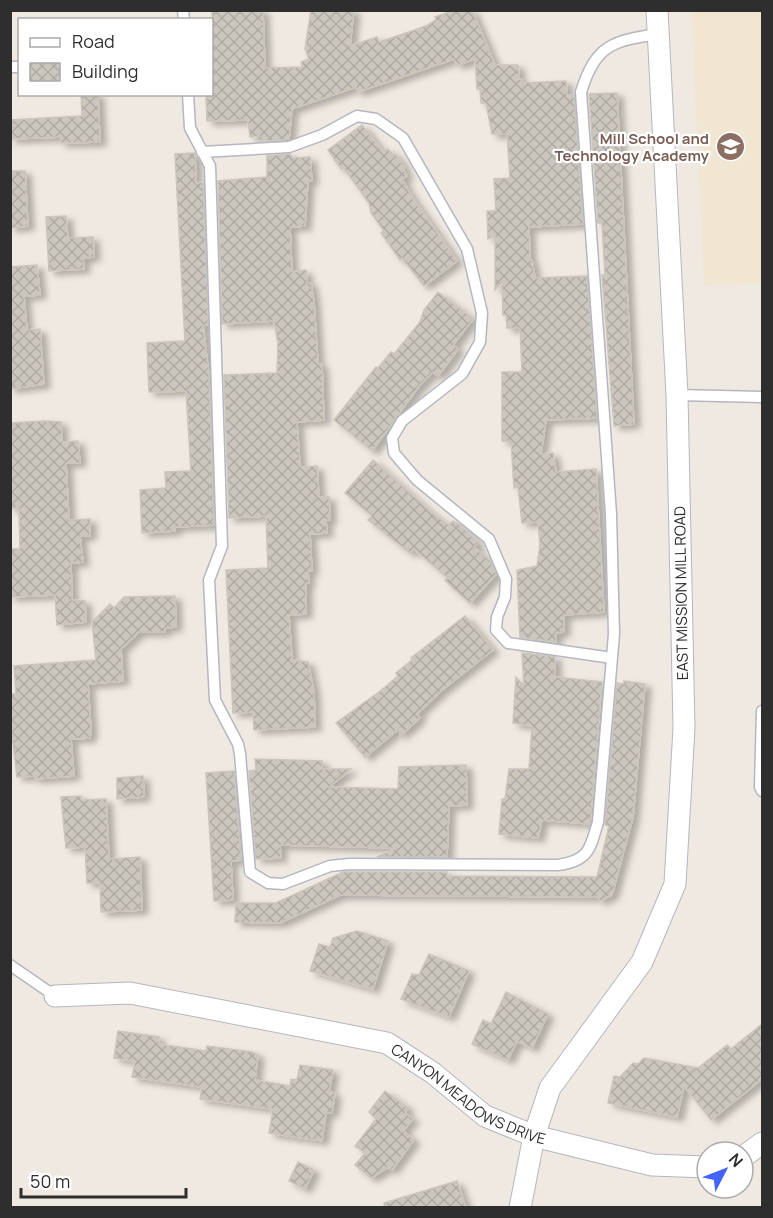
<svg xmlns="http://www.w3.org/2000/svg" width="773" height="1218" viewBox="0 0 773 1218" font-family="Manrope,sans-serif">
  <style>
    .education { fill: #f0e6d1 }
    .building { fill: url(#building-cross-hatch); stroke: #cbc5ba; stroke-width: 1.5; filter: url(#shadow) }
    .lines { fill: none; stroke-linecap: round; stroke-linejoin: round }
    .lane-casing { stroke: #b4b7c1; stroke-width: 13 }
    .street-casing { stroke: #b4b7c1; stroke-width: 23 }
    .lane { stroke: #fff; stroke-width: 10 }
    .street { stroke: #fff; stroke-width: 21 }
    .labels { text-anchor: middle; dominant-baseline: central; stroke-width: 4.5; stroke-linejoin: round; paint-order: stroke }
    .education-label { font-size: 15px; font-weight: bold; fill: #785e54; stroke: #fff; text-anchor: end }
    .street-label { font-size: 15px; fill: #2e2e2e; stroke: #fff }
  </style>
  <defs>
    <pattern id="building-cross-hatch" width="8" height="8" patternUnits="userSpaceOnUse" patternTransform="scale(1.5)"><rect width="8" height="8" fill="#cbc7bf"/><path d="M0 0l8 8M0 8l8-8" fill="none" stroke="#afaba4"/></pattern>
    <filter id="shadow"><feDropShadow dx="6" dy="4" stdDeviation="3" flood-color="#0004"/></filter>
  </defs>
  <rect width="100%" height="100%" fill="#efe9e1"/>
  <path class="education" d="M691 11H762V284L704 285Z"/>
  <path class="building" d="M212 10H263L265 68 303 67 301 62 309 59 305 49 311 10H354L350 46 377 37 379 42 409 32 428 25 436 20 435 17 455 10H472L495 65H518L519 79H522V83L566 81 567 95H574L583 224 529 227 530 260H532L535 278 587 276 597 418 546 420 541 454 553 453 556 472 596 469 604 612 564 615V632L556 633V642L520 637 517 570 537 566 540 545 538 522 522 523 518 487 514 488 511 441H502V372H522L520 328H507L506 315H503L502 282 495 290V235L488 239 487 211H496L494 179 510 178 507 134H492L486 103H481L480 89H477L475 59 457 65 454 59 358 92 356 87 292 109 289 139 266 141 262 136 250 137 248 120 207 121 206 94H212Z
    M617 93 634 424 614 426 602 275H605L602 223H598L589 94Z
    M81 94H98L100 142 61 143V137L10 139V120L82 116Z
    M362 125 383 152 388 149 393 155 395 154 405 168 403 169 407 176 402 179 412 197 457 261 424 286 402 258 400 260 381 233 384 231 371 213 369 203 343 167 341 169 328 150Z
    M195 153 196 183 203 182 208 325H203L209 376 214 525 175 527V531L142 533 140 490 166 488 165 472 191 471 186 391 149 392 147 343 185 341 175 154Z
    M290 154 293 158 310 157 312 181H308L305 226 290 227 292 272 306 270 307 283H311L314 302 318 364H322L324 420 297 422 300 467 317 466 319 497H329L330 520H326L327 533 310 534 312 571H308L309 583H306V614L289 615 292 660 308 662 314 692 315 727 254 730 253 712 233 713 226 570 268 568 266 516 229 518 224 375 277 373 278 343 274 321 222 324 218 181 267 177V156Z
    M10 171H25L28 226 10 228Z
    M66 216 68 238 93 237 94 257 83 258 84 269 49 271 46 217Z
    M37 265 40 295 24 296 27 330 40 329 44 384 10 389V267Z
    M438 292 473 319 453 345 458 349 453 356 438 376 433 372 419 386 372 451 334 420 376 367 378 368 391 352 394 354 420 322 424 310Z
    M46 421 61 422 62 442 78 441 80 463H66L69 520 90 519V536H80L83 562 71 563 72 600 85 601 86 622 57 625 55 595 10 597V549H20L19 508H10V423Z
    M373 460 432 513 449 525 453 521 460 525 478 543 474 547 490 561 496 574 470 603 452 587 445 580 448 578 414 549 410 553 368 520 372 516 345 493Z
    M175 596 176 627 165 628V632H139L121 649 123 681 88 684 91 730 90 738 71 739 74 776 35 779V776L17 777 10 718V694H16L14 666 96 660 92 622 110 604 114 608 124 597Z
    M465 616 493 650 441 691 417 714 420 718 400 736V728L365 757 336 723 379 692 398 676 396 673 412 660 411 658Z
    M522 653 555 657V677L602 682 590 824 542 820 538 838 499 834 502 799H505L509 769H529L532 726 513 723 516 677 524 686Z
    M624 681 645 684 633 817 612 895 600 901 598 897 340 895 280 923 235 922 236 903H276L343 872H447V876L597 877 609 826 605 825 617 683 624 684Z
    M255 759 322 761V769H351L329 787 398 789 399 767 466 765 467 805 449 806 447 857H377L396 848 280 845 281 858 256 859 249 771 256 770Z
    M234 771 241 860 231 861 233 900 214 901 206 773Z
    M143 776 144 797 117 799V778Z
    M81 796V800L106 799 109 859 140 857 142 910 101 912 100 883H87L85 847 66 848 61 797Z
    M357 931 388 941 373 989 310 971 319 944 330 947 333 938Z
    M429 954 469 971 449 1017 401 999 412 974 419 975Z
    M506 992 548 1014 532 1048 517 1041 508 1060 472 1044 483 1020 491 1024Z
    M762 1024V1079L711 1120 684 1086 677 1117 608 1103 614 1076 620 1077 633 1063 638 1064 644 1058 698 1068 727 1045 731 1049Z
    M118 1031 159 1037 158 1044 206 1051 207 1046 252 1052 258 1055 255 1080 290 1086 291 1079 297 1080 300 1065 333 1070 329 1092 335 1093 332 1113H326L322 1141 269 1133 273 1109 200 1099 202 1087 132 1077 135 1061 114 1058Z
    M385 1091 408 1108 405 1113 413 1119 403 1131 414 1140 392 1170 388 1167 371 1178 355 1165 365 1153 355 1146 376 1119 369 1112Z
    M298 1162 314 1170 305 1189 289 1181Z
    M457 1181 466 1208H385L384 1203Z"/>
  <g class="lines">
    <defs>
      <path id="lane" d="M183 10 184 20
        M10 67H20
        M188 94 190 128 210 166 222 546 209 580 215 700 238 744 240 754 250 872 268 883 283 884 330 866 349 864 558 865C588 861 590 850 598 822L614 634 611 514 581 92C596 44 613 41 658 34
        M202 152 289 147 322 135 357 116 376 119 403 138 467 249 482 313 480 342 462 374 402 421 392 438 394 453 417 480 489 539 506 579 505 597 497 617 496 630 508 643 612 658
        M677 395 762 397
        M762 711 760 787 762 791
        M10 965 55 996"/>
      <g id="street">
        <path id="s1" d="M55 996 130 993 387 1043 433 1073 485 1116 534 1136 652 1165 707 1167"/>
        <path d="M743 1157 762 1143"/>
        <path d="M520 1208 534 1136 550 1088 642 962 675 884 684 728 677 395 657 10"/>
      </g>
    </defs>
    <use href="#lane" class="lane-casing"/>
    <use href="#street" class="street-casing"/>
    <use href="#lane" class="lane"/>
    <use href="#street" class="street"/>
  </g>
  <defs>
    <symbol id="school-disc" viewBox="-11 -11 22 22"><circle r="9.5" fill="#8d6e63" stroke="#fff"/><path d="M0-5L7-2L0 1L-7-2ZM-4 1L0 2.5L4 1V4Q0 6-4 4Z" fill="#fff"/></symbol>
  </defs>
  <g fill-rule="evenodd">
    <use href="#school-disc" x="714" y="130" width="33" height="33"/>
  </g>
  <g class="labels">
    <g class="education-label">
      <text x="709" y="138">Mill School and<tspan x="709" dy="17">Technology Academy</tspan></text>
    </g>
    <g class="street-label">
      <text transform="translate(681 593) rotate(-91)">EAST MISSION MILL ROAD</text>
      <text stroke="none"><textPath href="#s1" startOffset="434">CANYON MEADOWS DRIVE</textPath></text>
    </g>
  </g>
  <rect width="773" height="1218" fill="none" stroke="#2e2e2e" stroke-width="24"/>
  <rect x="18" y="18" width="195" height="78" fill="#ffffff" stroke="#ababab" stroke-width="1.5"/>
  <rect x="30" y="38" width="30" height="9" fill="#ffffff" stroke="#ababab" stroke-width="1.5"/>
  <text x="72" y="48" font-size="18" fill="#2e2e2e">Road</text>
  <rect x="30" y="63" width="30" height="18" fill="url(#building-cross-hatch)" stroke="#ababab" stroke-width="1.5"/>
  <text x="72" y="78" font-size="18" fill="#2e2e2e">Building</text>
  <g transform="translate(725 1170) rotate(48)"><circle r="28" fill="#ffffff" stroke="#ababab" stroke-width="1.5"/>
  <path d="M0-4.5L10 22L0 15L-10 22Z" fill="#4264fb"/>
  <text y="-9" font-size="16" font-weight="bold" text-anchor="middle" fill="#2e2e2e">N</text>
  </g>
  <path d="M21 1188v9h165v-9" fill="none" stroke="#2e2e2e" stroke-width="3"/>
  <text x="30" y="1188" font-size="18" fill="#2e2e2e" stroke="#ffffff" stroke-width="4.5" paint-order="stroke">50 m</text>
</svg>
